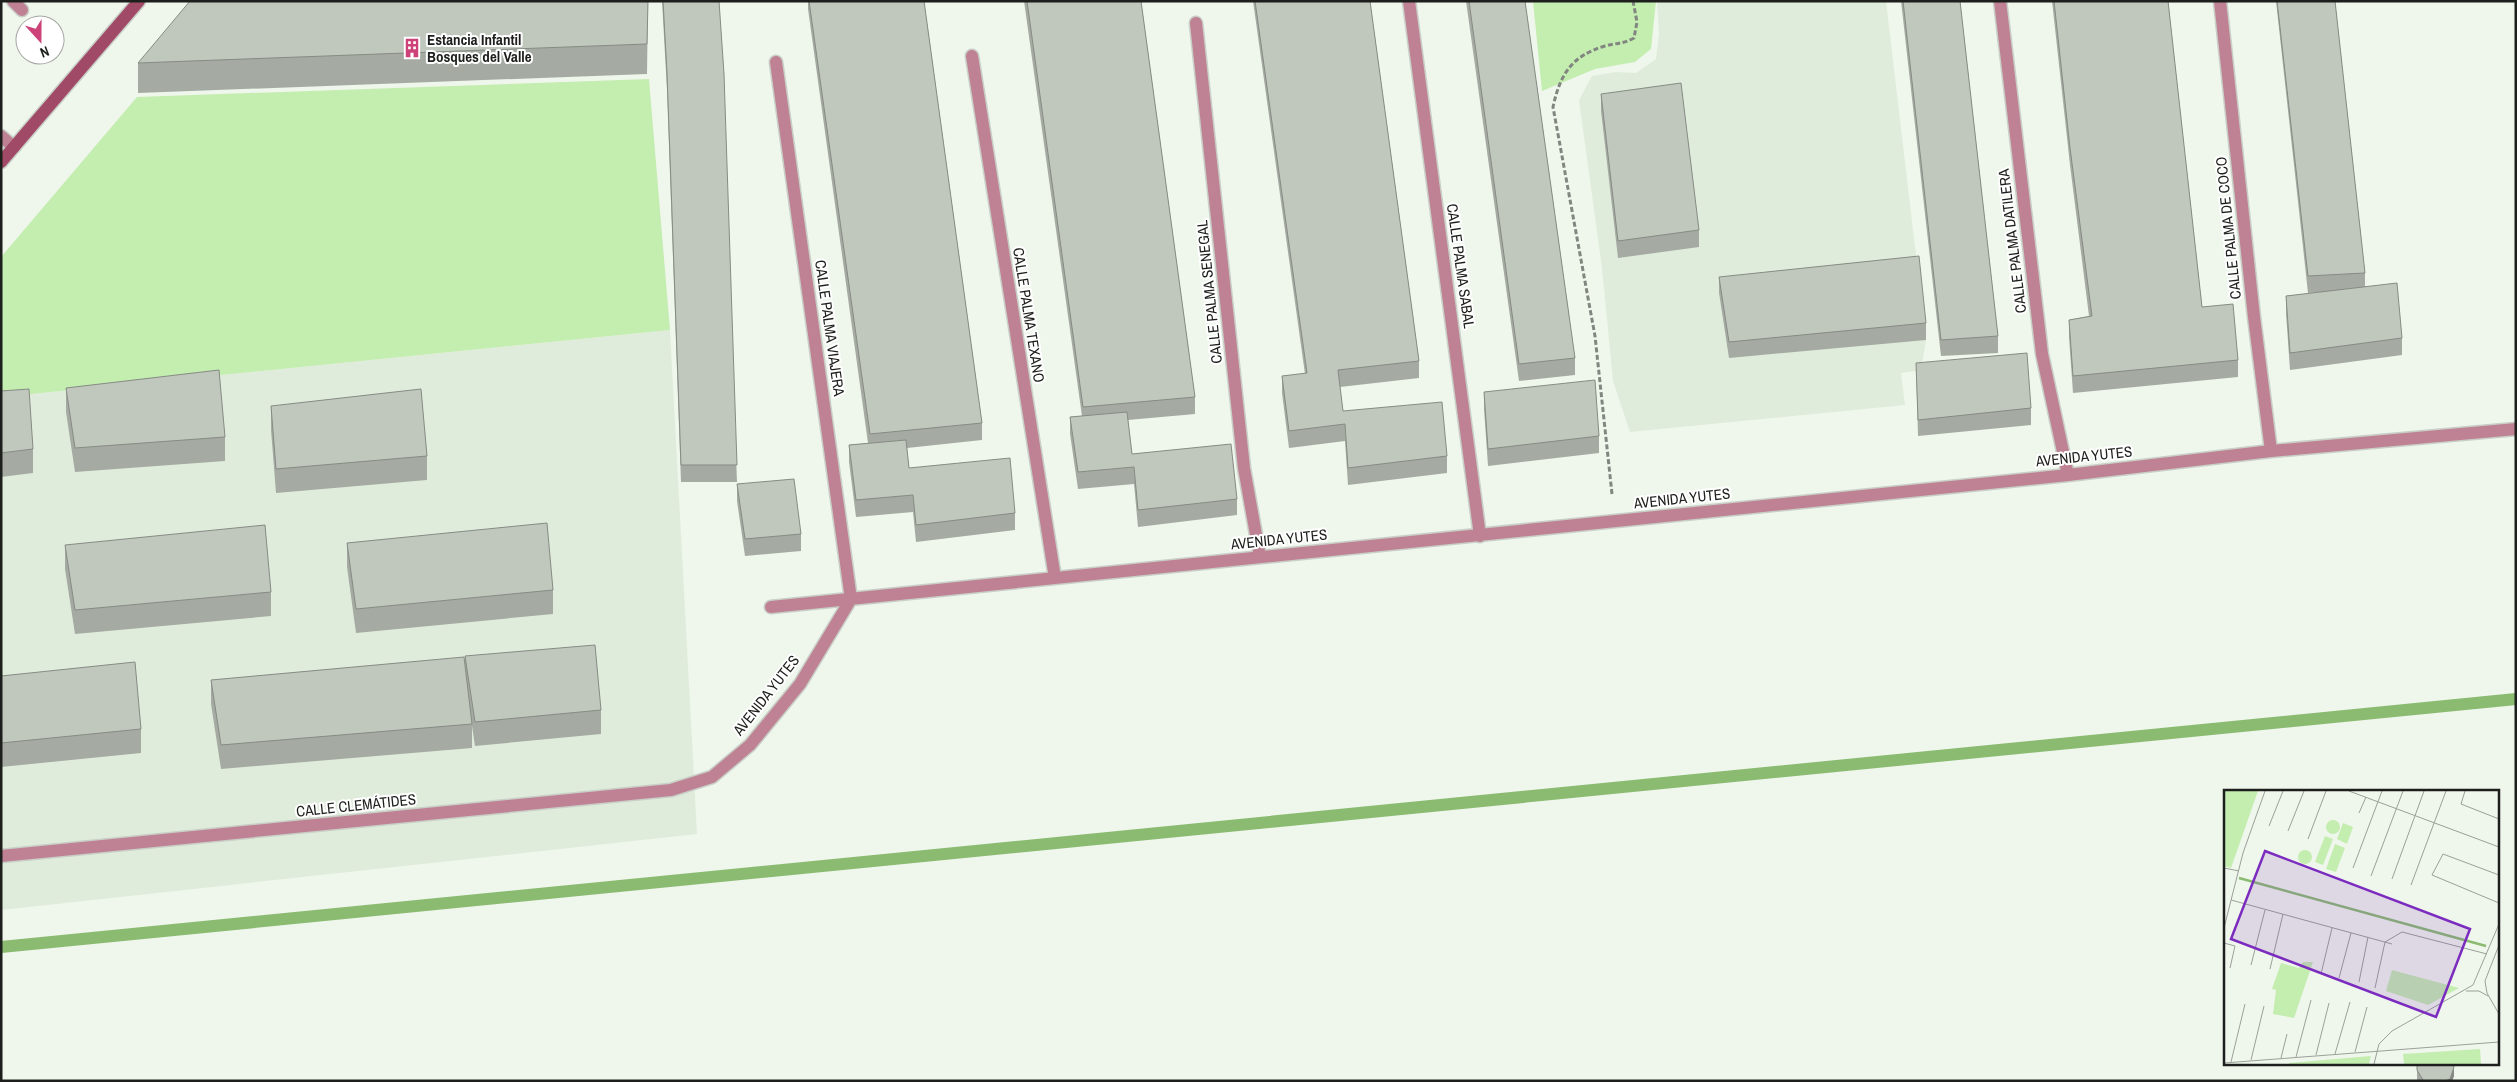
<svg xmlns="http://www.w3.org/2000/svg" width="2517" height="1082" viewBox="0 0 2517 1082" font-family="'Archivo Narrow',sans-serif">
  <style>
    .built { fill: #e0ecdb }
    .green { fill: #c4edb0 }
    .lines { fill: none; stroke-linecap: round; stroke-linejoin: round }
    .stream { stroke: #8abb71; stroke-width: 12 }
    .lane-casing { stroke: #c9cfc7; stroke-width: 15 }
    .street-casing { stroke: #c9cfc7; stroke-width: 15 }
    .secondary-casing { stroke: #c9cfc7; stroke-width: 15 }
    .path { stroke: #828680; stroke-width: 3; stroke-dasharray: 5 2.5; stroke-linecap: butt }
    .lane { stroke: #bf8294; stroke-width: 12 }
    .street { stroke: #bf8294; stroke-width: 12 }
    .secondary { stroke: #a04a67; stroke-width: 12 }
    .wall { fill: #a5aba3 }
    .shaded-wall { fill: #868b84 }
    .building { fill: #c0c7bd; stroke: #868b84 }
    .labels { text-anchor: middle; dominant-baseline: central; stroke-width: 4; stroke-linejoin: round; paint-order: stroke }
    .poi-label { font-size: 15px; font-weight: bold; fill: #1d1f1c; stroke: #fff; text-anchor: start }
    .street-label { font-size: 15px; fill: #1d1f1c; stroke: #fff }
    .inset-river { fill: none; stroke: #8abb71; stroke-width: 2.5 }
    .inset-road { fill: none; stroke: #9ba099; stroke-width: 1 }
    .view { fill: #7b2cbf; fill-opacity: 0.15; stroke: #7b2cbf; stroke-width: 2.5 }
    .inset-edge { fill: none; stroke: #1d1f1c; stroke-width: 2.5 }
  </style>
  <rect width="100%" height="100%" fill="#eff6ec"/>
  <path class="built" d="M1657 1H1886L1926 340 1921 370 1901 373 1905 405 1630 432 1613 381 1602 268 1579 100 1592 76 1616 72 1636 73 1656 59 1659 34Z
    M670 330 697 834 1 910V397Z"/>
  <path class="green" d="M1533 1H1656L1651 49 1635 62 1595 69 1542 91Z
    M649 79 670 330 1 397V257L137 97Z"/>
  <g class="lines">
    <path class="stream" d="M1 947 2516 699"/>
    <defs>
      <path id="lane" d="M13 1 22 10
        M1 136 14 147"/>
      <path id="street" d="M1409 1 1480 536
        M2000 1 2042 354 2068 475
        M2220 1 2254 317 2271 451
        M1196 23 1244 468 1260 557
        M972 56 1055 578
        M771 607 2068 475 2271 451 2516 429
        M1 856 671 790 712 777 750 745 800 684 851 599 776 62"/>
      <path id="secondary" d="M1 162 139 1"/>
    </defs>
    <use href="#lane" class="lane-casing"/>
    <use href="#street" class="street-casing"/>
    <use href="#secondary" class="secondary-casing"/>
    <path class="path" d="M1612 494 1595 336 1553 107C1560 75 1571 56 1605 46 1616 43 1623 44 1634 38L1637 22 1633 1"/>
    <use href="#lane" class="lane"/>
    <use href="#street" class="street"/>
    <use href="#secondary" class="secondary"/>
  </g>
  <path class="wall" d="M648 1 647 74 138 93V63Z
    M662 1H719L737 482H681L667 90Z
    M808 1H924L982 423V440L907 448 909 468 1015 513V530L916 542 913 512 856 517 849 462V445L868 443 808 9Z
    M1024 1H1141L1195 397V414L1128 420 1132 454 1237 499V515L1138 527 1134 484 1078 489 1070 434V417L1082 416Z
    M1253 1H1370L1419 361V378L1340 387 1343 411 1447 456V473L1348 485 1345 441 1289 448 1282 393V376L1305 374Z
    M1466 1H1525L1575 358V375L1519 381Z
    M1901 1H1960L1998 336V353L1941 356Z
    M2052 1H2168L2202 307 2238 360V377L2073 393 2069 337V320L2089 316 2070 165Z
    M2276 1H2335L2365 273V287L2402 338V355L2290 370 2286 313V296L2323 292 2308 293Z
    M1601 94 1699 230V247L1618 258 1601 111Z
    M1719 277 1926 323V340L1729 358 1719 293Z
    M1916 363 2031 408V425L1918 436Z
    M66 388 225 437V461L75 472 66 412Z
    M1 391 33 449V473L1 477Z
    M1484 392 1599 436V453L1488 466 1484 409Z
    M271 406 427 456V480L276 493 271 430Z
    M737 484 801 534V551L745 556 737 501Z
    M347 543 553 590V614L356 633 347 567Z
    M65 545 271 592V616L75 634 65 569Z
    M465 656 601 710V734L475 746 472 726V748L221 769 211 704V680L465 672Z
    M1 676 141 729V753L1 767Z
    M2417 1064 2454 1076 2452 1081H2418L2417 1079Z"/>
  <path class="shaded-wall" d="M2454 1067V1076L2452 1081H2445Z"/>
  <path class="building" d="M190 1H648L647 44 138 63Z
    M663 1H719L724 74 737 465H681L667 73Z
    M809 1H924L982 423 870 434Z
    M1027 1H1141L1195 397 1083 407Z
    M1255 1H1370L1419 361 1338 370 1343 411 1442 402 1447 456 1348 468 1345 424 1289 431 1282 376 1307 373Z
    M1469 1H1525L1575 358 1519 364Z
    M1903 1H1960L1998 336 1941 340Z
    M2054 1H2168L2202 307 2233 304 2238 360 2073 376 2069 320 2092 316 2070 148Z
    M2277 1H2335L2365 273 2308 276Z
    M1681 83 1699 230 1618 241 1601 94Z
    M1919 256 1926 323 1729 342 1719 277Z
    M2397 283 2402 338 2290 353 2286 296Z
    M2027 353 2031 408 1918 420 1916 363Z
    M219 370 225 437 75 448 66 388Z
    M1595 380 1599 436 1488 449 1484 392Z
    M29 389 33 449 1 453V391Z
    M421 389 427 456 276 469 271 406Z
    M1127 412 1132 454 1231 444 1237 499 1138 510 1134 467 1078 472 1070 417Z
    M906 440 909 468 1010 458 1015 513 916 525 913 495 856 500 849 445Z
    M794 479 801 534 745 539 737 484Z
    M547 523 553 590 356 609 347 543Z
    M265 525 271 592 75 610 65 545Z
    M595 645 601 710 475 722 465 656Z
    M464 657 472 724 221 745 211 680Z
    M135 662 141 729 1 743V676Z
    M2417 1063H2453L2454 1067 2450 1079 2445 1081H2424L2423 1080 2417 1070Z"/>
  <defs>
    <symbol id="building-bare" viewBox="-9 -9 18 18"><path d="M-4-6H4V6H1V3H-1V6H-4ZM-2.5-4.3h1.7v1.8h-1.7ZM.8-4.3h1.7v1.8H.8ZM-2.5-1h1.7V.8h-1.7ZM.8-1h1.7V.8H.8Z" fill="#cd4278" stroke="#fff" stroke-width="2.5" paint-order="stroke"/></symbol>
  </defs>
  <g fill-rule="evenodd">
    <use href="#building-bare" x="398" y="34" width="28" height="28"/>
  </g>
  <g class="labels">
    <g class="poi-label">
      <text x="427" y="39">Estancia Infantil<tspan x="427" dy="17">Bosques del Valle</tspan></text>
    </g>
    <g class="street-label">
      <text transform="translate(2228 228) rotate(-96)">CALLE PALMA DE COCO</text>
      <text transform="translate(2012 241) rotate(-97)">CALLE PALMA DATILERA</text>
      <text transform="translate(1461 266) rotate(82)">CALLE PALMA SABAL</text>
      <text transform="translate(1209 292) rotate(-96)">CALLE PALMA SENEGAL</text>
      <text transform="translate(1029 315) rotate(81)">CALLE PALMA TEXANO</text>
      <text transform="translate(830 328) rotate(82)">CALLE PALMA VIAJERA</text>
      <text transform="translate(2084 456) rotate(-6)">AVENIDA YUTES</text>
      <text transform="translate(1682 498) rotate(-6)">AVENIDA YUTES</text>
      <text transform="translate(1279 539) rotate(-6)">AVENIDA YUTES</text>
      <text transform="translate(766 695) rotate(-52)">AVENIDA YUTES</text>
      <text transform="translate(356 805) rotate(-6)">CALLE CLEMÁTIDES</text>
    </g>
  </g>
  <g transform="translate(2224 790)">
    <rect width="275" height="275" fill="#eff6ec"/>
    <path d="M0 1H34L7 78 0 76ZM102 37a7 7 0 1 1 14 0a7 7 0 1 1-14 0ZM119 33 129 37 123 54 113 49ZM101 46 109 49 99 75 91 72ZM111 54 121 58 112 82 102 79ZM74 67a7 7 0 1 1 14 0a7 7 0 1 1-14 0ZM79 172H89L70 228 49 224 52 200 48 199 57 173 75 178ZM168 180 235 198 204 215 162 201ZM256 259 257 274H180L179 264ZM147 266 145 274H65V273Z" fill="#c4edb0"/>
    <path class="inset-river" d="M15 88 262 156"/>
    <path class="inset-road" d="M125 1 275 57M241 1 237 14 275 29M135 23 142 7M45 36 59 1M64 41 80 1M84 49 102 1M0 78 15 81M129 78 158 1M275 85 219 64 208 85 275 113M147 86 179 1M168 89 200 1M187 95 222 1M7 110 168 154M0 138 19 63 41 1M0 153 11 156 6 178M275 155 261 191 263 203 275 224M27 175 41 120M46 179 59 124M97 184 108 138M115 188 127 143M135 192 144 147M151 198 161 152 178 142 263 164M242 201H255L264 206M131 262 143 217M111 264 126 212M92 265 105 213M72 267 87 210M57 268 63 244M27 270 40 216M7 272 21 214M0 273 275 252M150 274 155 254 168 241 249 195 275 134"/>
    <path class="view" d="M41 61 246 139 212 227 7 149Z"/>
    <rect width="275" height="275" class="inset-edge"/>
  </g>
  <rect width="2517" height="1082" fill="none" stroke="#1d1f1c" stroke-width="5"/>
  <g transform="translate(40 40) rotate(159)"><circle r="24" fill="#ffffff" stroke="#a5a5a4"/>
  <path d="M0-4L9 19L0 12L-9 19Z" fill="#cd4278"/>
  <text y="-8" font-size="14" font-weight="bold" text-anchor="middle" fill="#1d1f1c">N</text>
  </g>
</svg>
